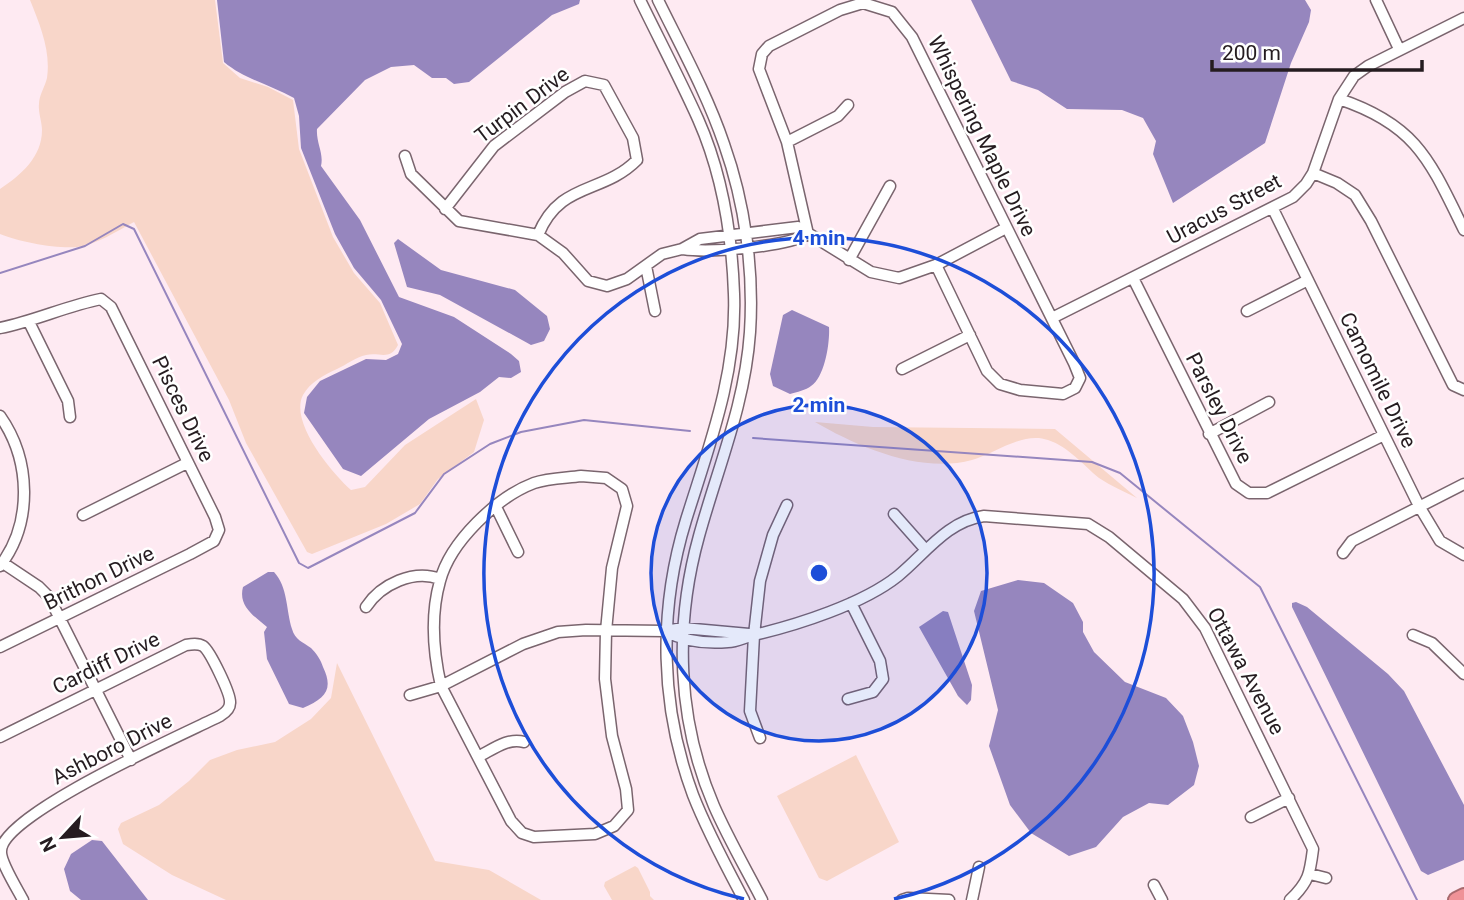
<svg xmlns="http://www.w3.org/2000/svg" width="1464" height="900" viewBox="0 0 1464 900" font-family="Roboto,sans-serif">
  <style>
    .green { fill: #f8d6c9 }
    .water { fill: #9686be }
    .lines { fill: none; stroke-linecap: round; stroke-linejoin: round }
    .stream { stroke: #9686be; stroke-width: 2 }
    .minor-casing { stroke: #7a656e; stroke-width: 13 }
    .highway-casing { stroke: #a8696d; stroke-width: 18 }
    .minor { stroke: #fff; stroke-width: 10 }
    .highway { stroke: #ef9297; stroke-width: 14 }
    .ring { fill: none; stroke: #1d4ed8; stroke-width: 3.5 }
    .labels { text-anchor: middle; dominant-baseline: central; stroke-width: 5; stroke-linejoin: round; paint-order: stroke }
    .street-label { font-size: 21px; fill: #251c20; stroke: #fff }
    .centre { fill: #1d4ed8; stroke: #fff; stroke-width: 3.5 }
    .ring-label { font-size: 21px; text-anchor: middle; font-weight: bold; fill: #1d4ed8; stroke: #fff; stroke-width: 5; stroke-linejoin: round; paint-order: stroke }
  </style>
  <rect width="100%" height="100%" fill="#feeaf2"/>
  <path class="green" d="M30 0H215L223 63 240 78 268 87 293 100 299 149 333 237 354 273 380 303 398 345C390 361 380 352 366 355 356 357 346 365 337 369 324 375 310 382 303 395 289 422 332 473 351 490L365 487 405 445 476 399 484 420 474 452 438 479 420 504 386 524 312 554 307 552 246 443 229 400 134 222C117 231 96 245 77 247 57 249 19 242 0 234V189C21 175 42 157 42 130 42 122 38 112 39 104 39 95 45 87 47 78 51 51 40 25 30 0Z
    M815 422 873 427 1055 429 1137 498C1125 492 1111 486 1099 478 1083 465 1069 447 1048 440 1023 431 995 454 972 460 921 474 858 447 815 422Z
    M337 663 435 861 489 870 541 900H226L172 875 123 844 118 829 121 823 159 805 189 781 210 760 237 750 275 742 311 719 331 698Z
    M856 755 899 842 827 881 819 878 777 796Z
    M635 866 638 868 650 892V896L654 900H612L604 886 605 882Z"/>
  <path class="water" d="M217 0H580L579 4 552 15 469 82 454 84 446 78H432L414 65 391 67 365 80 317 129C316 143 324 153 321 166L360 220 399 297 454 317 511 354 519 361 521 372 511 378 499 377 480 392 429 419 361 476 343 469 304 413 307 397 320 381 366 359 386 360 398 354 402 344 381 300 354 268 335 234 301 148 299 116 294 98C271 85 244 79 224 62Z
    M971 0H1305L1311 10 1309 22 1291 63 1265 143 1173 203 1153 154 1156 141 1143 118 1122 110 1067 109 1038 90 1011 81Z
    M398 239 441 270 515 290 547 316 550 329 544 341 531 345 440 295 407 287 394 243Z
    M792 310 829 327C830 342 825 377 811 386 806 390 797 392 790 394L773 386 770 374 783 315Z
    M268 572H274C288 587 286 610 292 629 295 640 303 642 311 648 316 653 321 660 323 667 334 690 325 698 303 708L289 704 267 659 264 632 267 627C254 616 238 606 243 587Z
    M1018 580 1044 583 1073 603 1083 622V632L1094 652 1125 682 1166 698 1183 716 1193 742 1199 766 1194 785 1168 805 1149 803 1123 817 1096 847 1069 856 1031 833 1010 805 989 746 998 710 974 611 981 591Z
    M1296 602 1307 607 1388 674 1404 691 1464 805V860L1428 875 1421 871 1292 607V603Z
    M943 611 948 612 972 685 971 700 967 705 958 696 919 627Z
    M92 840 102 841 148 900H81L70 891 64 869 71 854Z"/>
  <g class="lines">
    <path class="stream" d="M0 273 85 246 123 224 134 229 299 563 308 568 415 513 444 474 490 444 521 432 584 420 690 431
      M753 438 1092 462 1120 473 1260 587 1417 900"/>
    <defs>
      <path id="minor" d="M640 0C659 39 680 79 698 119 722 173 732 235 734 294 737 374 709 446 686 520 658 611 660 706 693 795 707 831 726 866 744 900
        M658 0C681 47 707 94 724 144 745 203 754 270 750 332 745 405 718 467 699 536 674 626 677 720 714 806 728 838 746 869 762 900
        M1376 0 1399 49
        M1339 99C1417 125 1430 161 1464 230
        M787 142 838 116 848 105
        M405 156 411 174 459 221 538 235 563 253 588 281 607 286 627 279 662 254 682 249 700 239 798 227 871 272 899 278 936 265 1006 228
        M1313 173 1337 183 1355 195 1371 221 1453 385 1464 390
        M445 209 494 146 565 92 585 81 604 85 633 138 637 160C602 195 560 181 538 235
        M1273 209 1419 506 1440 541 1464 555
        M808 234 787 142 759 69 762 54 769 46 840 10 863 3 892 12 912 37 1074 363 1080 378 1075 388 1063 394 1020 390 1000 384 987 371 936 265
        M683 249C709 253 786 247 808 234
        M849 260 890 186
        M646 266 655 311
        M1133 278 1236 484 1249 493H1267L1384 435
        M1247 311 1308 280
        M1052 318 1293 197 1306 184 1313 173 1339 99 1354 76 1368 66 1464 18
        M29 322 68 401 70 417
        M0 328C35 321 66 306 101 299L111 307 215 517 219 530 214 541 190 554 0 647
        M902 369 970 335
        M0 416C31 460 33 523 0 566
        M1209 434 1269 402
        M581 476 606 478 622 489 627 506 612 568 606 631 605 679 612 736 626 789 628 810 614 826 595 834 534 837 522 833 511 821 441 686C433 651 430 616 440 581 450 542 497 497 534 483 548 478 566 478 581 476Z
        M495 505 518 552
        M894 514 925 549
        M83 515 187 463
        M1343 553 1352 541 1464 484
        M3 563 39 587 49 597 131 760
        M366 607C381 584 414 569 440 579
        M665 631C684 641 706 644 728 642 737 642 745 637 754 635 797 625 863 604 898 576 925 554 947 521 984 516L1088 524 1109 537 1183 599 1205 628 1313 849C1310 873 1309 882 1290 900
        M1413 635 1432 643 1464 674
        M410 695 441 686 523 644 558 632 586 630 665 631 683 628 749 634
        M848 699 873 692 883 679 880 661 851 603
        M0 737 186 645C192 644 198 643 203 646 210 651 231 694 230 703 230 709 225 713 220 716 184 734 2 814 1 851 0 862 18 890 23 900
        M760 738 750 711 754 635 760 581 773 535 787 505
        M478 757C492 750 508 737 524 742
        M1251 817 1289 798
        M1310 874 1326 878
        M1154 885 1162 900
        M902 900 908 898 949 900
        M972 900 979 867"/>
      <path id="highway" d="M1456 900 1464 896"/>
    </defs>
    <use href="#minor" class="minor-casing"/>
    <use href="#highway" class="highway-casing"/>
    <use href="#minor" class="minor"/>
    <use href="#highway" class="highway"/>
  </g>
  <circle cx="819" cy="573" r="168" fill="#1d4ed8" fill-opacity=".12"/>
  <g class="ring">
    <circle cx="819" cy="573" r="168"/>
    <path d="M744 899A335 335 0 1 1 894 899"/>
  </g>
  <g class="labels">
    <g class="street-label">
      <text transform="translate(522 105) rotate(-37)">Turpin Drive</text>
      <text transform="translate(982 136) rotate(64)">Whispering Maple Drive</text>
      <text transform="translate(1224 209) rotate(-28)">Uracus Street</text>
      <text transform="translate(1378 380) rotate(64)">Camomile Drive</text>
      <text transform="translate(1219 408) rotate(63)">Parsley Drive</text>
      <text transform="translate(183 409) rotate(64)">Pisces Drive</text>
      <text transform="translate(99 578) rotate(-26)">Brithon Drive</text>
      <text transform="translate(106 663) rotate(-26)">Cardiff Drive</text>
      <text transform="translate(1246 671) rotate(62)">Ottawa Avenue</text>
      <text transform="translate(112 749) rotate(-27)">Ashboro Drive</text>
    </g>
  </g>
  <circle cx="819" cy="573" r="10" class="centre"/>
  <g class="ring-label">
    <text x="819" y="245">4 min</text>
    <text x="819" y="412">2 min</text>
  </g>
  <g transform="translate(63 837) rotate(244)" stroke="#ffffff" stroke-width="5" paint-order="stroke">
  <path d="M0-5L12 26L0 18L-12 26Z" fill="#251c20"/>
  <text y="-10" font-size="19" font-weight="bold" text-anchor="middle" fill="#251c20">N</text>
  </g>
  <path d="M1212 60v10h210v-10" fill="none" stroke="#251c20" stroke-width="3.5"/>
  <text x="1222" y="60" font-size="21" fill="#251c20" stroke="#ffffff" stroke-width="5" paint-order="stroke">200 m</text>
</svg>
